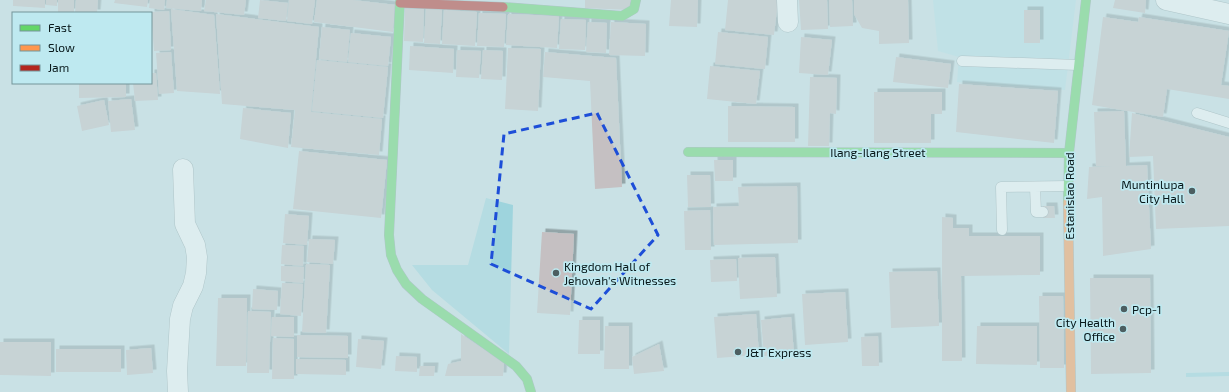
<svg xmlns="http://www.w3.org/2000/svg" width="1229" height="392" viewBox="0 0 1229 392" font-family="'Exo 2',sans-serif">
  <style>
    .built { fill: #b7dfe6 }
    .grass { fill: #9ed4dd }
    .building { fill: #c5c0c2; filter: url(#shadow) }
    .lines { fill: none; stroke-linecap: round; stroke-linejoin: round }
    .lane-casing { stroke: #91a4a7; stroke-width: 11 }
    .street-casing { stroke: #91a4a7; stroke-width: 21 }
    .fast-casing { stroke: #91a4a7; stroke-width: 10 }
    .slow-casing { stroke: #91a4a7; stroke-width: 10 }
    .jam-casing { stroke: #91a4a7; stroke-width: 10 }
    .lane { stroke: #f7fafb; stroke-width: 10 }
    .street { stroke: #f7fafb; stroke-width: 20 }
    .fast { stroke: #63d668; stroke-width: 9 }
    .slow { stroke: #ff974d; stroke-width: 9 }
    .jam { stroke: #b3261e; stroke-width: 9 }
    .marked { fill: none; stroke: #1d4ed8; stroke-width: 3; stroke-dasharray: 8 5; stroke-linejoin: round }
    .poi-dot { fill: #4c5e61; stroke: #bee9f0; stroke-width: 1.5 }
    .labels { text-anchor: middle; dominant-baseline: central; stroke-width: 3.5; stroke-linejoin: round; paint-order: stroke }
    .street-label { font-size: 12px; fill: #08181a; stroke: #bee9f0 }
    .poi-label { font-size: 12px; fill: #08181a; stroke: #bee9f0; text-anchor: start }
  </style>
  <defs>
    <filter id="shadow"><feDropShadow dx="3.5" dy="-3.5" stdDeviation="0" flood-color="#0004"/></filter>
  </defs>
  <rect width="100%" height="100%" fill="#c9e1e5"/>
  <path class="built" d="M933 0H1076L1065 90 957 82 959 57 938 51Z"/>
  <path class="grass" d="M486 198 513 205 509 354 432 290 412 265H468Z
    M1229 372V376L1186 377V373Z"/>
  <path class="building" d="M13 0H45V8L13 6Z
    M46 0H57V6L46 5Z
    M58 0H74V12H58Z
    M76 0H98L97 13H75Z
    M115 0H148L147 7 114 3Z
    M150 0H165L164 10 149 8Z
    M167 0H202L201 11 166 8Z
    M206 0H246L244 15 204 11Z
    M260 0 288 3 286 21 258 18Z
    M289 0H315L312 24 287 21Z
    M317 0H353L396 5 393 32 314 22Z
    M585 0H631L630 10 585 8Z
    M671 0H698L697 27 669 26Z
    M728 0H778L774 35 725 30Z
    M799 0H827L828 29 801 30Z
    M829 0H852L853 26 830 27Z
    M854 0H908L909 43 879 44V31L862 28 854 14Z
    M1115 0H1146L1145 13 1113 8Z
    M405 8 424 9 423 42 404 41Z
    M426 8 442 9 440 44 424 43Z
    M171 9 214 15 220 94 177 91Z
    M444 10 477 12 475 46 442 44Z
    M1024 10H1040V43H1024Z
    M169 11 171 50 154 51 151 12Z
    M479 13 506 14 504 47 477 46Z
    M216 14 319 27 311 112 382 119 379 155 291 147 295 110 222 104Z
    M508 14 559 16 557 48 506 45Z
    M1103 17 1138 22 1139 17 1229 31 1221 85 1229 86V99L1167 89 1163 117 1092 105Z
    M561 19 586 20 585 50 559 49Z
    M588 22 607 23 606 53 586 52Z
    M611 22 646 24 645 56 609 55Z
    M322 27 350 30 347 62 319 59Z
    M718 32 768 37 765 69 715 64Z
    M351 33 391 37 388 66 348 62Z
    M801 37 832 40 828 75 799 73Z
    M410 46 454 49 453 73 409 70Z
    M508 48 541 49 538 111 505 109Z
    M457 50 481 51 479 78 456 77Z
    M483 50 503 51 502 80 481 79Z
    M171 52 174 93 159 94 156 53Z
    M545 52 616 58 622 187 595 189 590 81 543 77Z
    M896 57 951 64 948 88 893 82Z
    M317 60 388 67 383 118 312 111Z
    M710 66 760 71 756 104 707 99Z
    M151 73H156L158 100 135 101 133 83H151Z
    M810 77 837 78 836 114 830 113 829 146H808Z
    M79 83H126V97L79 98Z
    M959 84 1058 91 1054 143 956 132Z
    M874 92H942V114H931V143H874Z
    M131 99 135 130 111 132 108 101Z
    M104 100 109 125 82 131 77 106Z
    M728 106 795 107V142H728Z
    M243 108 291 113 288 148 240 139Z
    M1124 111 1126 166 1147 165 1151 249 1103 256 1102 197 1087 199 1089 167 1112 166H1096L1094 112Z
    M1132 113 1229 137V226L1156 229 1153 156 1129 157Z
    M299 151 387 160 381 218 293 209Z
    M714 160H733V181H715Z
    M687 175H710L711 207H688Z
    M797 186 798 243 714 245 713 207 739 206 738 187Z
    M1043 206H1054L1055 218H1043Z
    M710 210 711 250H685L684 211Z
    M285 214 309 216 307 245 283 243Z
    M942 217 953 218V228H969V236H1040V275L961 276 962 361H942Z
    M542 232 574 234 570 315 537 313Z
    M309 239 335 240 333 264 307 262Z
    M282 245 304 246 303 266 281 264Z
    M775 257 777 297 740 299 738 258Z
    M736 259 737 281 711 282 710 260Z
    M306 264 330 265 326 333 302 332Z
    M281 266 304 267 303 283 281 281Z
    M937 271 939 326 891 328 889 272Z
    M1090 278H1150L1151 373 1091 374Z
    M282 283 303 284 301 316 280 314Z
    M253 289 278 291 277 310 252 309Z
    M845 292 848 342 805 345 802 294Z
    M1039 296H1063L1064 368H1040Z
    M218 298H247L246 366H216Z
    M248 311 271 312 269 373H247Z
    M756 314 759 355 717 358 714 317Z
    M272 317H294V337L271 336Z
    M791 317 794 354 764 356 761 320Z
    M579 320H600V354H578Z
    M605 326H629V369H604Z
    M977 326H1037V365L976 364Z
    M461 334 504 363 503 376H445L448 364 461 361Z
    M297 335 348 336V358L297 357Z
    M878 336 879 366H862L861 337Z
    M273 338 294 339V379H272Z
    M358 339 384 341 381 369 356 367Z
    M0 342H51V376L0 375Z
    M659 344 664 371 634 374 632 357Z
    M151 348 153 373 127 375 126 350Z
    M56 349H121V372H56Z
    M396 356 417 357V372L395 371Z
    M296 359 346 360V375L296 374Z
    M420 366H435L434 376H419Z"/>
  <g class="lines">
    <defs>
      <path id="lane" d="M962 61 1078 65
        M1197 113 1229 123
        M1035 187 1036 212H1043
        M1002 230 1001 187 1068 186"/>
      <path id="street" d="M787 0 788 22
        M1166 0 1229 14
        M178 392 177 371 180 319 183 306 193 286 196 273 197 257 195 245 185 224 183 169"/>
      <path id="fast" d="M400 0 389 235 391 255 397 270 406 284 422 299 516 366 527 379 531 392
        M503 7 622 16 634 9 636 0
        M688 152 1069 153
        M1068 202 1069 153 1086 0"/>
      <path id="slow" d="M1068 202 1071 392"/>
      <path id="jam" d="M400 3 503 7"/>
    </defs>
    <use href="#lane" class="lane-casing"/>
    <use href="#street" class="street-casing"/>
    <use href="#fast" class="fast-casing"/>
    <use href="#slow" class="slow-casing"/>
    <use href="#jam" class="jam-casing"/>
    <use href="#lane" class="lane"/>
    <use href="#street" class="street"/>
    <use href="#fast" class="fast"/>
    <use href="#slow" class="slow"/>
    <use href="#jam" class="jam"/>
  </g>
  <path d="M0 0H1229V392H0ZM597 113 658 235 591 309 491 264 504 134Z" fill="#c9e1e5" fill-opacity=".55" fill-rule="evenodd"/>
  <path class="marked" d="M597 113 658 235 591 309 491 264 504 134Z"/>
  <g class="poi-dot">
    <circle cx="1192" cy="191" r="4"/>
    <circle cx="556" cy="273" r="4"/>
    <circle cx="1124" cy="309" r="4"/>
    <circle cx="1123" cy="329" r="4"/>
    <circle cx="738" cy="352" r="4"/>
  </g>
  <g class="labels">
    <g class="street-label">
      <text x="878" y="152">Ilang-Ilang Street</text>
      <text transform="translate(1069 196) rotate(-90)">Estanislao Road</text>
    </g>
    <g class="poi-label">
      <text x="1184" y="184" text-anchor="end">Muntinlupa<tspan x="1184" dy="14">City Hall</tspan></text>
      <text x="564" y="266">Kingdom Hall of<tspan x="564" dy="14">Jehovah's Witnesses</tspan></text>
      <text x="1132" y="309">Pcp-1</text>
      <text x="1115" y="322" text-anchor="end">City Health<tspan x="1115" dy="14">Office</tspan></text>
      <text x="746" y="352">J&amp;T Express</text>
    </g>
  </g>
  <rect x="12" y="12" width="140" height="72" fill="#bee9f0" stroke="#75959a"/>
  <rect x="20" y="25" width="20" height="6" fill="#63d668" stroke="#75959a"/>
  <text x="48" y="32" font-size="12" fill="#08181a">Fast</text>
  <rect x="20" y="45" width="20" height="6" fill="#ff974d" stroke="#75959a"/>
  <text x="48" y="52" font-size="12" fill="#08181a">Slow</text>
  <rect x="20" y="65" width="20" height="6" fill="#b3261e" stroke="#75959a"/>
  <text x="48" y="72" font-size="12" fill="#08181a">Jam</text>
</svg>
